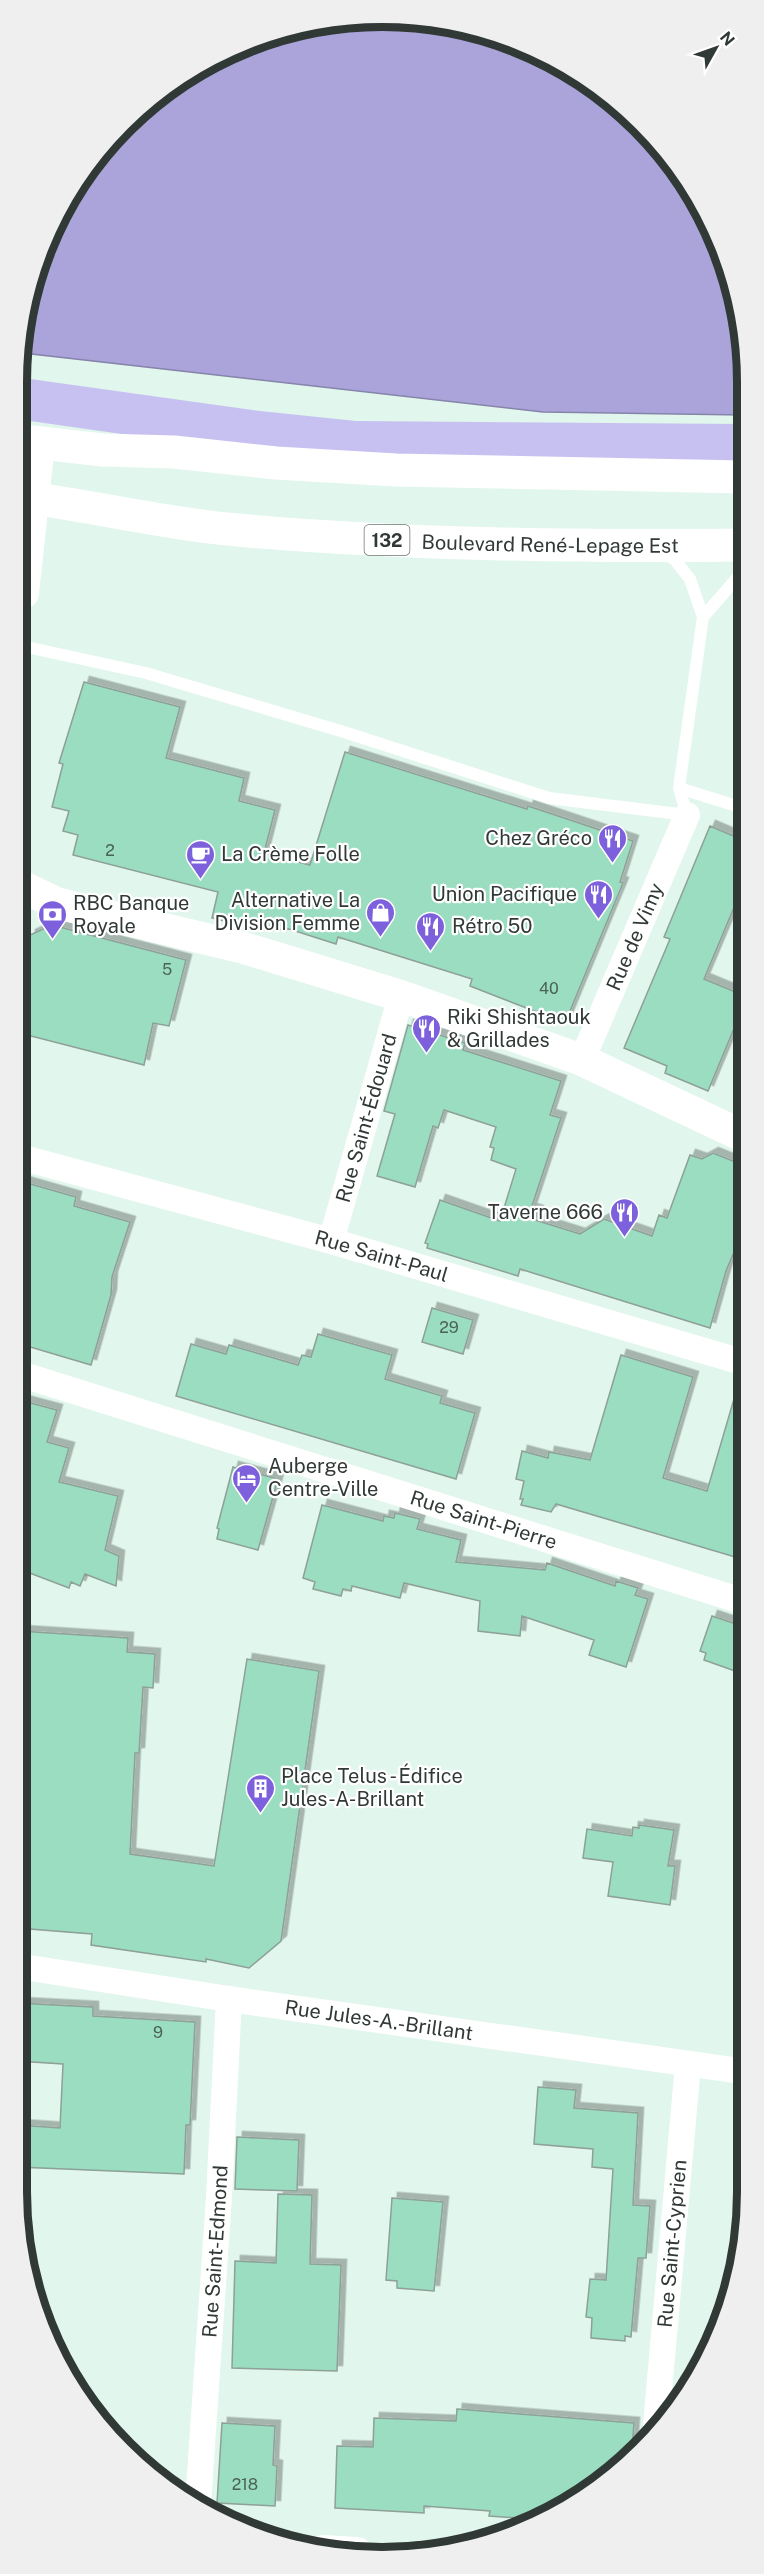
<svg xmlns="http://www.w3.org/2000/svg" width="764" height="2574" viewBox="0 0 764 2574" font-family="'Public Sans',sans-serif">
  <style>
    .green { fill: #c7c1f1 }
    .water { fill: #aba4db; stroke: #8684aa; stroke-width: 1.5 }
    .building { fill: #9addc0; stroke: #8ea098; stroke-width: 1.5; filter: url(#shadow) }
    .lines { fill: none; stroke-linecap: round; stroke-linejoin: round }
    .service { stroke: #fff; stroke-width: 12 }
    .minor { stroke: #fff; stroke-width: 26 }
    .tertiary { stroke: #fff; stroke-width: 32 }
    .primary { stroke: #fff; stroke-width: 33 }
    .labels { text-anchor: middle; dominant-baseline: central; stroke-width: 4.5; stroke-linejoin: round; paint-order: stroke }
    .number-label { font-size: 16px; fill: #4b6258 }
    .shield { fill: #fff; stroke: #6f7472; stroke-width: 1.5 }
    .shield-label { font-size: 18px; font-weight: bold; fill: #313936 }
    .street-label { font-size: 20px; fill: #313936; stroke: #fff }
    .poi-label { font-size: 20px; fill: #313936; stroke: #fff; text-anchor: start }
    .rim { fill: none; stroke: #313936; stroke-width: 8 }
  </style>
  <defs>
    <filter id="shadow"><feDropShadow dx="5.5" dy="-5.5" stdDeviation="0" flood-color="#0004"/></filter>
  </defs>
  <rect width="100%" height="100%" fill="#e1f6ec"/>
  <path class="green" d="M23 378 260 411 356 421 744 424V463L350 458 136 436 23 420Z"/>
  <path class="water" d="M311 23 454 24 564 65 657 141 710 221 744 335V415L543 412 23 353 24 310 78 179 179 78Z"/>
  <path class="building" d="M84 682 180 707 166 758 244 778 239 801 275 810 264 853 310 865 345 752 527 809 528 806 633 841 620 882 623 883 565 1023 470 986 472 979 338 937 336 944 286 928V931L247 920 245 926 212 918 218 892 73 855 78 835 63 831 69 811 52 807 63 764 59 763Z
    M710 826 743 840V886L704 979 743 995V1007L708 1091 665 1073 667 1066 624 1048 670 939 664 937Z
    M52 925 186 960 169 1026 153 1023 144 1065 23 1034 30 935Z
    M408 1025 465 1043 463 1050 561 1081 550 1115 561 1118 531 1209 538 1211 535 1220 580 1234 604 1219 652 1236 659 1215 667 1218 690 1155 702 1159 713 1153 743 1165V1231L726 1271 710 1328 520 1269 518 1276 427 1248 428 1244 425 1243 440 1200 500 1221 516 1169 491 1160 494 1148 490 1147 496 1127 444 1110 438 1128 433 1126 415 1187 377 1176 395 1114 384 1111Z
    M20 1181 76 1197 74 1206 130 1222 112 1277 111 1295 91 1365 20 1344Z
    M432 1308 473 1320 463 1354 422 1342Z
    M318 1334 392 1355 385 1379 442 1396 440 1403 475 1413 456 1479 176 1396 191 1344 226 1354 229 1345 298 1365 302 1355 311 1357Z
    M621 1355 693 1377 663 1478 707 1491 736 1392 742 1393V1559L556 1504 551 1512 521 1505 523 1499H520L524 1481 516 1479 522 1451 548 1458 549 1452 590 1460Z
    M19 1400 57 1410 47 1442 69 1448 59 1482 118 1496 105 1550 119 1556 116 1586 85 1574 80 1586 71 1582 69 1588 19 1569Z
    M233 1467 278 1479 258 1550 217 1539 219 1529 217 1528Z
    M322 1505 383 1521 384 1516 394 1518 395 1513 420 1519 417 1529 461 1540 456 1562 545 1570 547 1563 615 1586 616 1581 638 1588 635 1595 648 1599 626 1667 589 1655 594 1640 522 1616 520 1636 478 1631 480 1601 404 1583 400 1598 352 1586 351 1591 343 1589 341 1596 313 1589 315 1582 303 1578Z
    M712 1616 742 1626V1651L735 1671 704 1660 706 1653 700 1651Z
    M19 1631 128 1638 127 1652 155 1654 153 1688 143 1687 139 1753H135L130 1854 214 1866 247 1659 319 1671 281 1941 249 1968 206 1959V1962L91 1945 92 1934 17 1928Z
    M639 1825 674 1830 668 1866H675L670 1905 608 1896 613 1862 583 1858 587 1829 632 1836 633 1827 639 1828Z
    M17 2003 93 2007V2016L195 2022 190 2125H186L184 2174 17 2167V2125L60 2128 63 2064 17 2061Z
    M538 2087 576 2090 574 2108 638 2113 633 2205 650 2206 646 2258H638L631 2337 625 2336V2341L591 2338 592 2318 586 2317 590 2279 606 2280 613 2169 592 2167 593 2149 534 2144Z
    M237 2137 299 2140 297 2191 235 2189Z
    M278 2194 312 2195 310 2264 341 2265 337 2371 232 2368 235 2261 276 2263Z
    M392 2198 443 2202 434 2291 397 2288V2281L386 2280Z
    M457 2409 634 2423 632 2449 585 2496 533 2519 489 2516 490 2511 424 2506V2513L335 2508 337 2446 373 2447 374 2418 456 2421Z
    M222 2423 275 2426 273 2465 277 2466 275 2506 217 2503Z"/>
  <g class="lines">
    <path class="service" d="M703 617 744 570
      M22 646 146 673 344 732 549 798 687 815 679 788 703 617 690 579 675 560 664 553
      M679 788 743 808"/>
    <g class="minor">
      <path id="s1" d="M582 1060 687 815"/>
      <path id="s2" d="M20 1157 331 1241 742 1362"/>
      <path id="s3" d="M331 1241 401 996"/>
      <path id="s4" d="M20 1374 742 1601"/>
      <path id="s5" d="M17 1966 229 1999 741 2071"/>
      <path id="s6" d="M656 2425 688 2064"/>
      <path id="s7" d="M198 2503 219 2197 229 1999"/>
    </g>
    <path class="tertiary" d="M23 593 39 444
      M21 886 56 903 244 948 401 996 582 1060 743 1136
      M323 2551 357 2553"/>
    <g class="primary">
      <path d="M23 441 103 450 174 452 276 463 396 470 744 477"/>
      <path id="s8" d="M23 497C98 507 172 525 248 531 412 545 579 547 744 545"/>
    </g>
  </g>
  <defs>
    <symbol id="restaurant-pin" viewBox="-11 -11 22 30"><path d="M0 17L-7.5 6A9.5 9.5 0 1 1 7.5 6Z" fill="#7d61dc" stroke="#fff"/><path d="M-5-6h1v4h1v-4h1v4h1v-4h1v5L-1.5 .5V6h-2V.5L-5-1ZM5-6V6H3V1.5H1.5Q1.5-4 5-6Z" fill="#fff"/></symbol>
    <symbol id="cafe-pin" viewBox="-11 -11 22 30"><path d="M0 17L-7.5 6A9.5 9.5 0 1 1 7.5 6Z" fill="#7d61dc" stroke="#fff"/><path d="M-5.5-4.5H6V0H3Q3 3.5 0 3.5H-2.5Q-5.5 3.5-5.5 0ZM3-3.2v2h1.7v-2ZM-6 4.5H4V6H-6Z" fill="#fff"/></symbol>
    <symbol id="shop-pin" viewBox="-11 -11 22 30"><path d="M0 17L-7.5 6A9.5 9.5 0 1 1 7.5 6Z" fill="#7d61dc" stroke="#fff"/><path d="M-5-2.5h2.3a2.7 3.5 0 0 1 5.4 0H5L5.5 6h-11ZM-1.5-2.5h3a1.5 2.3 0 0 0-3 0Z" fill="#fff"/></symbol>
    <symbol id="bank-pin" viewBox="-11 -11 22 30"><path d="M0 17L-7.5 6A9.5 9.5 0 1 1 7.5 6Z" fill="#7d61dc" stroke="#fff"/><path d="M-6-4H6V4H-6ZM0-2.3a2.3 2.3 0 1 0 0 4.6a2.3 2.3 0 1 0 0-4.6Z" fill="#fff"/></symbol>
    <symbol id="hotel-pin" viewBox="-11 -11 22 30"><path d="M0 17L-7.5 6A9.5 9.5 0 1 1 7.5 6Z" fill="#7d61dc" stroke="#fff"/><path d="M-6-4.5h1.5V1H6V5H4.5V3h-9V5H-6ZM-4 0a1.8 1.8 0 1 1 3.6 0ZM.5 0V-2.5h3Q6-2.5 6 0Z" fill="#fff"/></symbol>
    <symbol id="building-pin" viewBox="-11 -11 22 30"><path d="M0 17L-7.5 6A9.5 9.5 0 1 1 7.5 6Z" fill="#7d61dc" stroke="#fff"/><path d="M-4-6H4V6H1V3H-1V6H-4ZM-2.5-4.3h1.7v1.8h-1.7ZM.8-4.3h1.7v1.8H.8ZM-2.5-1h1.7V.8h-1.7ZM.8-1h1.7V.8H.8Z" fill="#fff"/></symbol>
  </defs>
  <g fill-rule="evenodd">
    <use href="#restaurant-pin" x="596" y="822" width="33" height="45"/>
    <use href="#cafe-pin" x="184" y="838" width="33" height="45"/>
    <use href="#restaurant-pin" x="582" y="878" width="33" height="45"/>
    <use href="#shop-pin" x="364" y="896" width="33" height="45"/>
    <use href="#bank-pin" x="36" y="898" width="33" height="45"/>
    <use href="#restaurant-pin" x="414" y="910" width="33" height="45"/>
    <use href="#restaurant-pin" x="410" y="1012" width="33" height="45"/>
    <use href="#restaurant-pin" x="608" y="1196" width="33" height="45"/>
    <use href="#hotel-pin" x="230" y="1462" width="33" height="45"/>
    <use href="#building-pin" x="244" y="1772" width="33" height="45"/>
  </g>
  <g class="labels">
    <g class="number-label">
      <text x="110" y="850">2</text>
      <text x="167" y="969">5</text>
      <text x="549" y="988">40</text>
      <text x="449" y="1327">29</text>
      <text x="158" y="2032">9</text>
      <text x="245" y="2484">218</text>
    </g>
    <rect class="shield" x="364.5" y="525" width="45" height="30" rx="4.5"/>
    <g class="shield-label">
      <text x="387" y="540">132</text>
    </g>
    <g class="street-label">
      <text stroke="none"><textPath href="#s8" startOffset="530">Boulevard René-Lepage Est</textPath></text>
      <text stroke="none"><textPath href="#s1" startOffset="134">Rue de Vimy</textPath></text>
      <text stroke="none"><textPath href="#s3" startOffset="128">Rue Saint-Édouard</textPath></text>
      <text stroke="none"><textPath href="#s2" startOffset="375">Rue Saint-Paul</textPath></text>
      <text stroke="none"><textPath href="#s4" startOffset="486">Rue Saint-Pierre</textPath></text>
      <text stroke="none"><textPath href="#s5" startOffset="366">Rue Jules-A.-Brillant</textPath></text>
      <text stroke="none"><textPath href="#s6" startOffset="182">Rue Saint-Cyprien</textPath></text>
      <text stroke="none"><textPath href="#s7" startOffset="252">Rue Saint-Edmond</textPath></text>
    </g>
    <g class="poi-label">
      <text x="592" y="838" text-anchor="end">Chez Gréco</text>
      <text x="221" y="854">La Crème Folle</text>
      <text x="577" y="894" text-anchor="end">Union Pacifique</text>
      <text x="360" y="900" text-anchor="end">Alternative La<tspan x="360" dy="23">Division Femme</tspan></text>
      <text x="73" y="903">RBC Banque<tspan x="73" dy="23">Royale</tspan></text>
      <text x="452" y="926">Rétro 50</text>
      <text x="447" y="1017">Riki Shishtaouk<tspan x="447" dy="23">&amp; Grillades</tspan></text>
      <text x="603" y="1212" text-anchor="end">Taverne 666</text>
      <text x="268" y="1466">Auberge<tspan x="268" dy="23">Centre-Ville</tspan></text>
      <text x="281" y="1776">Place Telus - Édifice<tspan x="281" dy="23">Jules-A-Brillant</tspan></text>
    </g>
  </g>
  <path d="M0 0H764V2574H0ZM382 27H382A355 355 0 0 1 737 382V2192A355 355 0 0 1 382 2547H382A355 355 0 0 1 27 2192V382A355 355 0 0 1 382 27Z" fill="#efefef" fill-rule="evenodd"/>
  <path class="rim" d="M382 27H382A355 355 0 0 1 737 382V2192A355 355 0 0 1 382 2547H382A355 355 0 0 1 27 2192V382A355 355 0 0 1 382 27Z"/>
  <g transform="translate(716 48) rotate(50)" stroke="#ffffff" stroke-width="4.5" paint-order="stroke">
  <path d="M0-4.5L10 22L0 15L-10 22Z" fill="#313936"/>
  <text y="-9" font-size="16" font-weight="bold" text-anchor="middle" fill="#313936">N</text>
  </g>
</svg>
